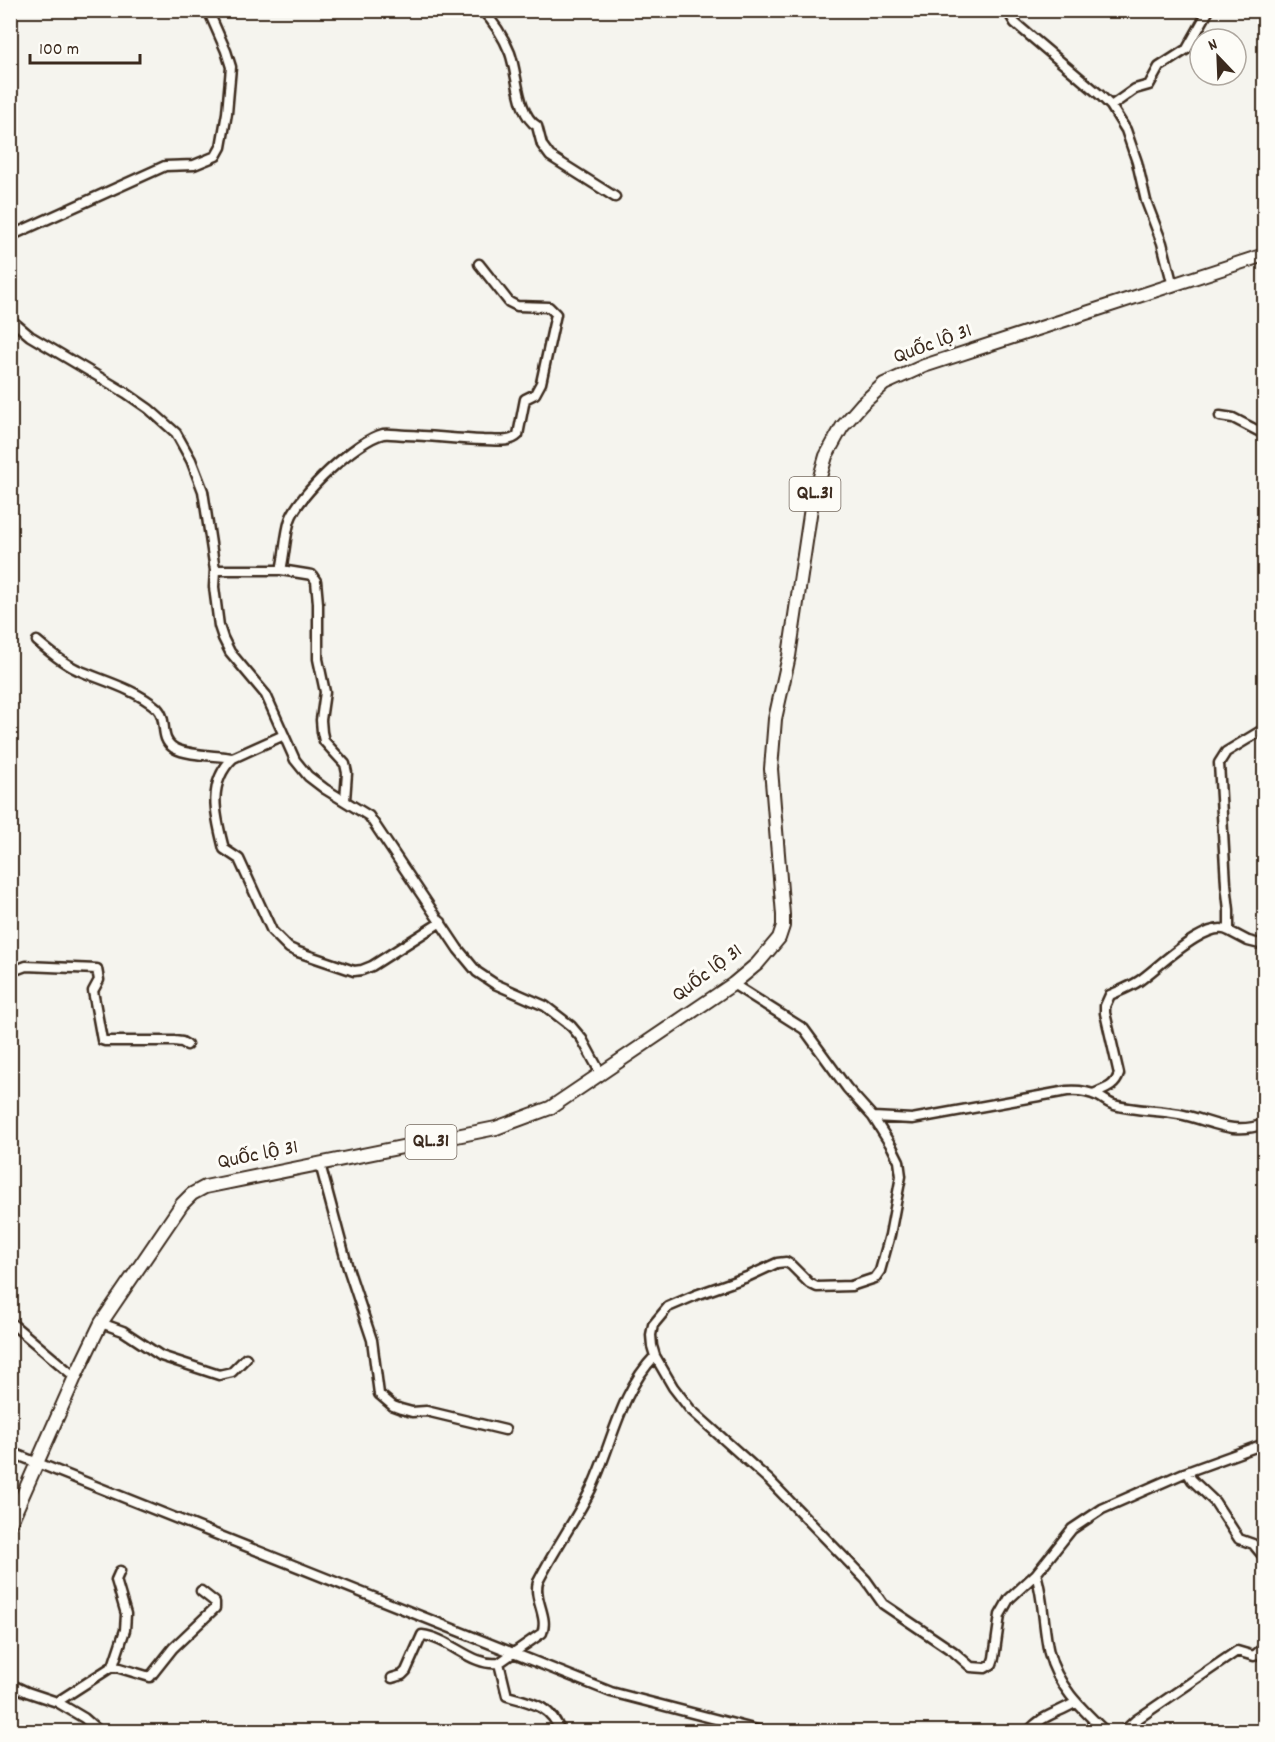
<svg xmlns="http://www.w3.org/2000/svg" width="1275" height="1742" viewBox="0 0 1275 1742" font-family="Dekko,sans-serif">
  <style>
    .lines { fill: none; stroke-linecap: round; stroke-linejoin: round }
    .minor-casing { stroke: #3b2a1e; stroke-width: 13 }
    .highway-casing { stroke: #3b2a1e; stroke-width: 16 }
    .minor { stroke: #fdfcf7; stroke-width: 8 }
    .highway { stroke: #fdfcf7; stroke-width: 12 }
    .labels { text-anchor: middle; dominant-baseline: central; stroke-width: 6; stroke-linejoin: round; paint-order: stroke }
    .shield { fill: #fdfcf7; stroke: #75695f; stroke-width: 1.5 }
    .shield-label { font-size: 20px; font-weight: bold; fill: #3b2a1e }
    .street-label { font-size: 21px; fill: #3b2a1e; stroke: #fdfcf7 }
  </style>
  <rect width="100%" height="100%" fill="#f5f4ee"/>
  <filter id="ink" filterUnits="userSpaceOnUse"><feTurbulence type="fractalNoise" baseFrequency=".0167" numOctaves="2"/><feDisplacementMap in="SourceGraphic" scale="12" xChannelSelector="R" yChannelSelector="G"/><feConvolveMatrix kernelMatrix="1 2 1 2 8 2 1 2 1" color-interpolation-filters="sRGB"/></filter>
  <g filter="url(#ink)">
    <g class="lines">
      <defs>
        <path id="minor" d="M482 10C495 23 503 36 510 53 518 75 517 114 537 126L542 145 550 156 615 197
          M1007 10 1015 23 1100 95 1111 106 1126 130 1137 162 1146 201 1162 243 1173 286
          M1111 106 1135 89 1149 85 1159 67 1187 49 1209 10
          M10 236 165 166 194 165 216 156 221 147 227 113 231 67 226 51 208 10
          M10 319 30 336 126 393 149 409 176 433 191 460 203 491 215 570 214 587 219 626 223 638 230 652 266 695 295 760 308 776 325 789 369 816 458 949 477 972 495 984 545 1006 571 1026 582 1039 601 1074
          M1220 416 1233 418 1264 434
          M215 570H281C285 554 285 536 290 520 298 495 357 440 383 434 390 433 398 435 406 435 432 436 457 439 483 440 495 440 510 443 518 435L525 399 535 394 541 383 556 314 549 307 517 306 509 302 479 264
          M281 570 312 575 316 581 318 603V659L325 692 321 720 322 732 324 741 345 764 347 773 345 800
          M37 641C50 652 63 663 78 670 104 681 135 689 157 708 169 720 158 738 174 748 188 756 216 755 233 758
          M284 735 233 758C206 784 216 817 224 849L239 859 272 931 289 948 298 952 354 971 362 970 372 966 441 922
          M1229 931 1248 941 1264 945
          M10 972 26 966 97 969 99 980 93 991 102 1040 105 1041H174L182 1042 187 1045
          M733 984 804 1029 847 1088 873 1117 912 1119 1067 1091C1078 1090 1087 1091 1098 1096 1104 1099 1108 1103 1114 1105 1136 1111 1157 1110 1179 1114 1211 1120 1231 1136 1264 1124
          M1093 1094C1105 1089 1115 1087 1119 1074L1105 1013V1006L1110 995C1119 991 1130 987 1139 981 1157 969 1207 918 1229 931V910L1226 884 1219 763 1226 752 1264 729
          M873 1117 892 1147 899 1161 901 1176 890 1235 880 1271 875 1278 851 1286 817 1287 809 1283 791 1265 786 1262 777 1263 747 1277 696 1295 668 1307 653 1325 651 1335 652 1346 655 1356 673 1387 690 1409 769 1480 866 1580 883 1604 954 1652 971 1667 985 1668 992 1664 994 1658 1000 1615 1009 1599 1036 1574 1072 1529 1102 1509 1184 1473 1264 1444
          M320 1164 348 1268 372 1340 379 1394 393 1406 401 1409 412 1412 426 1411 505 1430
          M10 1322 75 1377
          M101 1323 123 1331 161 1356 219 1375 232 1372 246 1358
          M10 1452 611 1692 765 1732
          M1187 1472 1192 1480 1215 1502 1239 1539 1253 1544 1264 1557
          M1036 1574C1044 1600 1043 1627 1049 1653 1057 1686 1082 1709 1106 1732
          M113 1666 150 1677 173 1648 215 1608V1602L201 1591
          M392 1678 402 1675 406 1671 422 1635C450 1638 472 1667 499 1663
          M10 1684 27 1692 57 1702 113 1666 125 1630 126 1614 116 1580 120 1571
          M57 1702 84 1718 100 1732
          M560 1732C553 1706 530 1702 507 1696L499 1663 542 1633C549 1617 533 1599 538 1582 554 1550 575 1521 591 1489 612 1445 620 1392 655 1356
          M1028 1732C1043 1714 1057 1714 1076 1702
          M1123 1732 1136 1720 1237 1651 1254 1656 1264 1647"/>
        <path id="highway" d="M10 1524 75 1377 101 1323 182 1204 192 1194 205 1187 496 1128 550 1108 733 984 757 964 779 938 783 926V915L771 769 775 719 789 656 811 508 826 456 842 427 862 404 884 384 924 366 1264 255"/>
      </defs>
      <use href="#minor" class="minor-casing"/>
      <use href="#highway" class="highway-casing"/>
      <use href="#minor" class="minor"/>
      <use href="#highway" class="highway"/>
    </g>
  </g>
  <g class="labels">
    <g class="shield">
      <rect x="789.5" y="477" width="51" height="34" rx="4.5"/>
      <rect x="405.5" y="1125" width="51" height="34" rx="4.5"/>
    </g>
    <g class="shield-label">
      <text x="815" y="494">QL.31</text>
      <text x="431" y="1142">QL.31</text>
    </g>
    <g class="street-label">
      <text transform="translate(933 345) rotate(-20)">Quốc lộ 31</text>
      <text transform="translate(708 974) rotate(-37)">Quốc lộ 31</text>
      <text transform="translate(258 1156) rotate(-11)">Quốc lộ 31</text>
    </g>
  </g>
  <rect width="1275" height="1742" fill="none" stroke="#fdfcf7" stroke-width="36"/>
  <rect x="18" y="18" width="1239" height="1706" fill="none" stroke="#3b2a1e" stroke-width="2" filter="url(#ink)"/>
  <g transform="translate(1218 57) rotate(337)"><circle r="28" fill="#fdfcf7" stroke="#afa8a0" stroke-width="1.5"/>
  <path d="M0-4.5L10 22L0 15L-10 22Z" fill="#3b2a1e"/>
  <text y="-9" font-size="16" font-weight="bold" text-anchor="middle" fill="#3b2a1e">N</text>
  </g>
  <path d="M30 54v9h110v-9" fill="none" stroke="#3b2a1e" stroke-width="3"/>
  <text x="39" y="54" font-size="18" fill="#3b2a1e" stroke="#fdfcf7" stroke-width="4.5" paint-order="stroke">100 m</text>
</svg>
